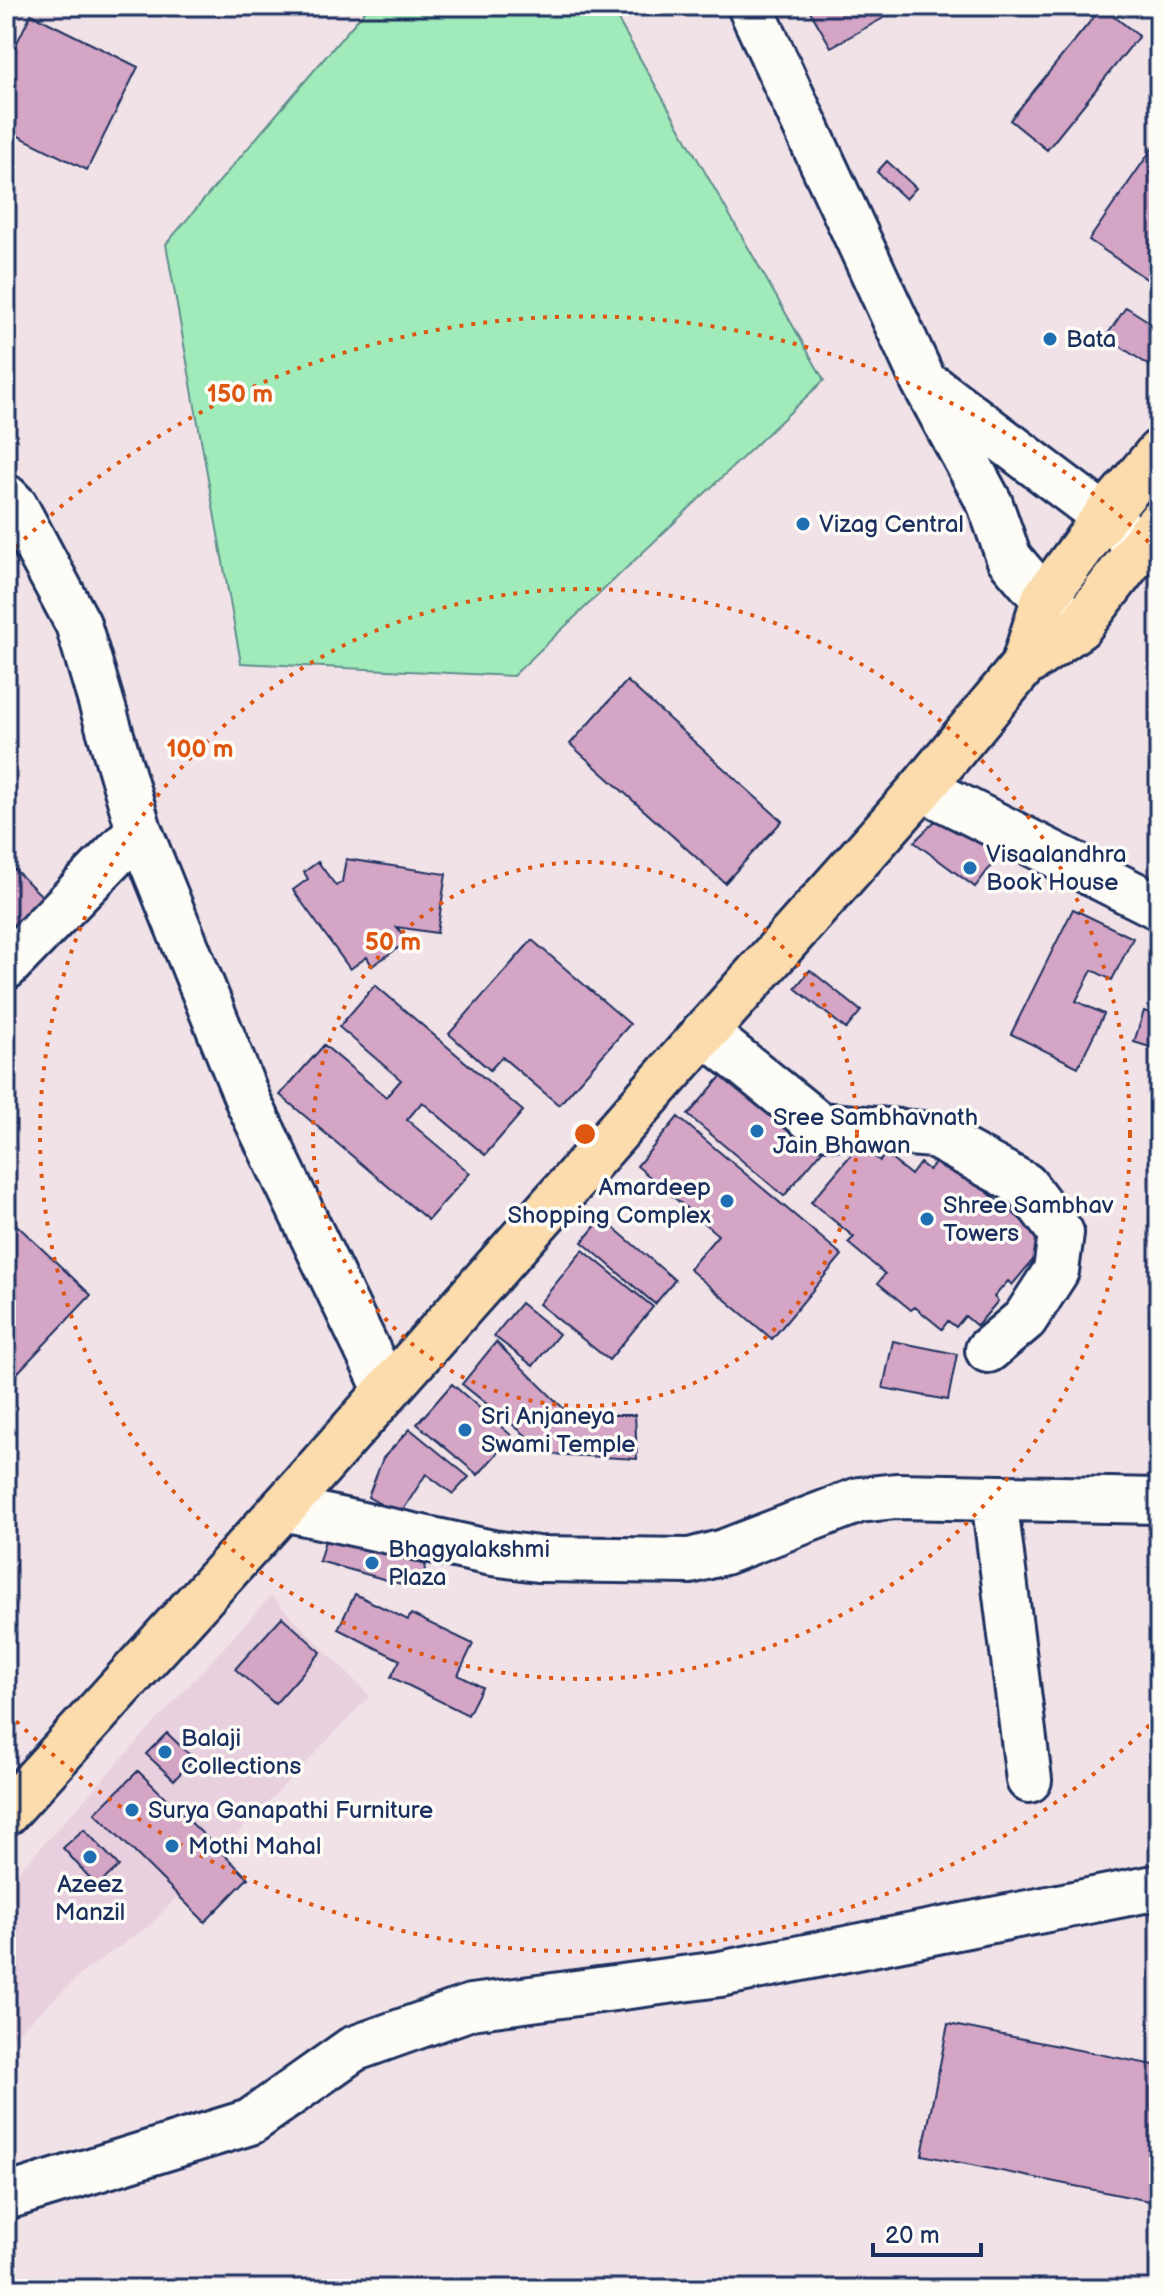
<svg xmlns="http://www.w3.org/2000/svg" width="1165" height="2295" viewBox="0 0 1165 2295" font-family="'Balsamiq Sans',sans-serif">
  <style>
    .built { fill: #e9d0de }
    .green { fill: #a1ebba; stroke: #5e8d8c; stroke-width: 2 }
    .building { fill: #d5a5c5; stroke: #1b2f5e; stroke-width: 2 }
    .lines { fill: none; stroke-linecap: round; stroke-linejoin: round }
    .minor-casing { stroke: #1b2f5e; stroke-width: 50 }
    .major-casing { stroke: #1b2f5e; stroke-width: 50 }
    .minor { stroke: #fdfcf7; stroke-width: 44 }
    .major { stroke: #fcdcac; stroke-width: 44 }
    .ring { fill: none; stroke: #de5710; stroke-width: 4; stroke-dasharray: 4 8 }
    .poi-dot { fill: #1f6fb2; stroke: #fdfcf7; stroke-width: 3 }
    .labels { text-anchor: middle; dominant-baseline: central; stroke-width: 7; stroke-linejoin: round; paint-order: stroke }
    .poi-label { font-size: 24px; fill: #1b2f5e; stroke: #fdfcf7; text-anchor: start }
    .centre { fill: #de5710; stroke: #fdfcf7; stroke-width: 4 }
    .ring-label { font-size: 24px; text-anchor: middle; font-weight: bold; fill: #de5710; stroke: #fdfcf7; stroke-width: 7; stroke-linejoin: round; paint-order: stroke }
  </style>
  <rect width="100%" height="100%" fill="#f1e2e8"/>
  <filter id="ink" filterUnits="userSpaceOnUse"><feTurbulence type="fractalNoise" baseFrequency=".0125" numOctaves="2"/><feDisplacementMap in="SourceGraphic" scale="16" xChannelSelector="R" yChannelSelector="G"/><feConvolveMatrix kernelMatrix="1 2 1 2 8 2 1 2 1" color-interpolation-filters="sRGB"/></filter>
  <g filter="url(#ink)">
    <path class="built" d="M271 1596 370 1696 149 1926 86 1970 6 2043V1885Z"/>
    <path class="green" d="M369 6H610L824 380 513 676 241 663 166 244Z"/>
    <path class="building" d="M807 6H905L831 47Z
      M1102 7 1139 36 1047 150 1010 120Z
      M31 14 138 67 87 170 6 130V65Z
      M1159 139V283L1157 286 1089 240Z
      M887 161 916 188 906 199 877 172Z
      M1126 307 1159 328V372L1106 337Z
      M627 681 782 821 725 883 570 744Z
      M952 820 1004 849 975 887 914 842 934 822Z
      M346 859 446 874 437 933 397 927 408 941 372 966 367 957 350 969 293 890 308 879 304 872 318 862 336 886 342 882Z
      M6 861 43 897 6 936Z
      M1073 909 1133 938 1112 980 1092 970 1076 1001 1104 1014 1078 1067 1011 1034Z
      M532 940 630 1024 559 1105 502 1057 490 1070 449 1034Z
      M810 970 861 1011 846 1029 795 988Z
      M375 985 523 1111 485 1155 422 1102 407 1120 470 1173 428 1220 280 1095 324 1045 386 1097 401 1080 339 1027Z
      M1144 1011 1159 1016V1050L1134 1042Z
      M730 1066 826 1146 784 1196 688 1115Z
      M678 1117 842 1255 772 1339 689 1269 718 1235 637 1166Z
      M860 1144 880 1161 885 1154 911 1175 920 1163 929 1170 942 1155 1048 1242 1012 1285 1008 1281 994 1297 998 1301 977 1326 965 1316 956 1327 948 1321 942 1329 915 1307 911 1310 878 1283 885 1274 848 1243 854 1237 811 1202Z
      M6 1215 91 1295 6 1385Z
      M602 1218 675 1280 655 1304 582 1242Z
      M583 1250 653 1307 609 1360 539 1304Z
      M521 1303 559 1334 533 1366 494 1336Z
      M893 1341 957 1354 948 1400 883 1388Z
      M496 1342 570 1415H635L637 1459 549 1454 462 1384Z
      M452 1384 512 1436 478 1475 417 1424Z
      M410 1429 469 1477 453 1494 426 1474 400 1515 368 1497 383 1458Z
      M326 1537 426 1565 419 1589 319 1561Z
      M355 1594 408 1620 411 1614 473 1644 458 1675 482 1687 468 1715 391 1677 400 1660 338 1629Z
      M282 1617 321 1652 275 1704 235 1669Z
      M167 1733 194 1759 174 1780 146 1754Z
      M138 1771 248 1878 205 1922 95 1813Z
      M84 1829 119 1866 97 1886 63 1848Z
      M948 2024 1159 2066V2203L922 2155Z"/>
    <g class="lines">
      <defs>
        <path id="minor" d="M750 6 923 380 990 504 1009 558 1044 599 1074 623
          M935 389 1135 540
          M6 497 15 506 78 624 139 830 249 1103 386 1389
          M922 788 1159 907
          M6 967 139 830
          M704 1032 819 1125 933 1135 1025 1185 1061 1233 1056 1271 1025 1319 988 1350
          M994 1498 1029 1780
          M283 1508 492 1553 538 1559 690 1561 724 1552 859 1500 896 1496 1159 1501
          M6 2197 250 2122 353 2049 471 2007 720 1974 1159 1887"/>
        <path id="major" d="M1023 666 1044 599 1105 516 1159 452
          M6 1813 283 1508 922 788 1023 666 1079 627 1159 523"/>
      </defs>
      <use href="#minor" class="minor-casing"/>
      <use href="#major" class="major-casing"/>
      <use href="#minor" class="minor"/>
      <use href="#major" class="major"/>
    </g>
  </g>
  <g class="ring">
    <circle cx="585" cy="1134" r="272"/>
    <circle cx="585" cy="1134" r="545"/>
    <path d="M1158 1717A817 817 0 0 1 7 1712M7 556A817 817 0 0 1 1158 551"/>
  </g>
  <g class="poi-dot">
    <circle cx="1050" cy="339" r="8"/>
    <circle cx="803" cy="524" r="8"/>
    <circle cx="970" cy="868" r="8"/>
    <circle cx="757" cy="1131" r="8"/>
    <circle cx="727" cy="1201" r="8"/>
    <circle cx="927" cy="1219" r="8"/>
    <circle cx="465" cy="1430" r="8"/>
    <circle cx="372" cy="1563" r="8"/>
    <circle cx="165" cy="1752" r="8"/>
    <circle cx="132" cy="1810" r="8"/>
    <circle cx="172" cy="1846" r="8"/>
    <circle cx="90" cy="1857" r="8"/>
  </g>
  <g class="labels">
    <g class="poi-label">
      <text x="1066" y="339">Bata</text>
      <text x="819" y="524">Vizag Central</text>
      <text x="986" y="854">Visaalandhra<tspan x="986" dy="28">Book House</tspan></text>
      <text x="773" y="1117">Sree Sambhavnath<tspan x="773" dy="28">Jain Bhawan</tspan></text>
      <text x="711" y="1187" text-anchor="end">Amardeep<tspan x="711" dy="28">Shopping Complex</tspan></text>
      <text x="943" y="1205">Shree Sambhav<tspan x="943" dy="28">Towers</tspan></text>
      <text x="481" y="1416">Sri Anjaneya<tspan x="481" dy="28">Swami Temple</tspan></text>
      <text x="388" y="1549">Bhagyalakshmi<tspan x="388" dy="28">Plaza</tspan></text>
      <text x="181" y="1738">Balaji<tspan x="181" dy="28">Collections</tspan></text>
      <text x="148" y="1810">Surya Ganapathi Furniture</text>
      <text x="188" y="1846">Mothi Mahal</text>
      <text x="90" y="1884" text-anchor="middle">Azeez<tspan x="90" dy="28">Manzil</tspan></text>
    </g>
  </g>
  <circle cx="585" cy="1134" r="12" class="centre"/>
  <g class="ring-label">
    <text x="240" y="402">150 m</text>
    <text x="200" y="757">100 m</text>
    <text x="393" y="950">50 m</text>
  </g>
  <rect width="1165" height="2295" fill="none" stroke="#fdfcf7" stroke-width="32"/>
  <rect x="16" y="16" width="1133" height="2263" fill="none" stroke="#1b2f5e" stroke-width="3" filter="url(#ink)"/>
  <path d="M873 2243v12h108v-12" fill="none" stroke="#1b2f5e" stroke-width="4"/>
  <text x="885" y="2243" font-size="24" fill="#1b2f5e" stroke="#fdfcf7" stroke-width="6" paint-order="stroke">20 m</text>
</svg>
